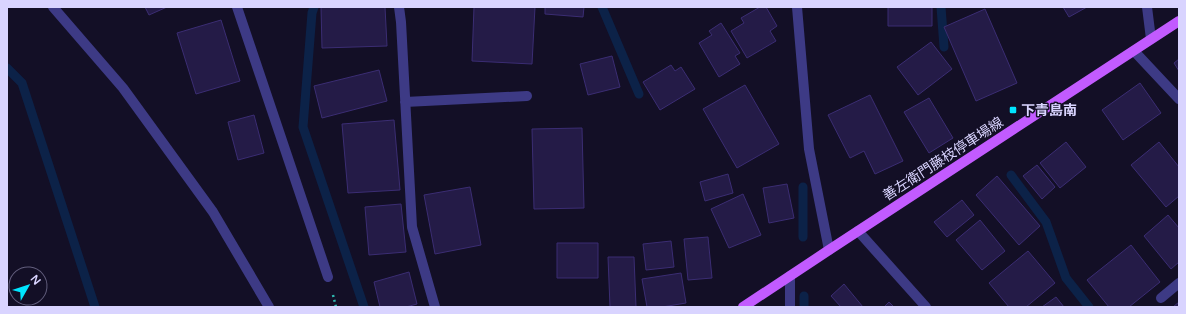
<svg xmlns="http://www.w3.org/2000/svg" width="1186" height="314" viewBox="0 0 1186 314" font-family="'Varela Round','Noto Sans JP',sans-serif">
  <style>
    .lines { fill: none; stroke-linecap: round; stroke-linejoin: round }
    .stream { stroke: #0c2248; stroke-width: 9 }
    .building { fill: #241b47; stroke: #3b2d73 }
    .path { stroke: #2fb8b0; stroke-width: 2.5; stroke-dasharray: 2 3; stroke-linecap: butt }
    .minor { stroke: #3d3a85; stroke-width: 10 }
    .major { stroke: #c25bff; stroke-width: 10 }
    .poi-dot { fill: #00e5ff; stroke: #130f26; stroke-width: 1.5 }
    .labels { text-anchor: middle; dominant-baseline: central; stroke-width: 3; stroke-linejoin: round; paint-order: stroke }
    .poi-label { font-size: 14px; font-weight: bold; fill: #d9d4ff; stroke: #130f26; text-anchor: start }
    .street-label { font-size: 14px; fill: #d9d4ff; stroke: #130f26 }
  </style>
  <rect width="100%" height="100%" fill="#130f26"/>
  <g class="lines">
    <path class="stream" d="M314 7 312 13 303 127 364 307
      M602 7 639 94
      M941 7 944 47
      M7 68 22 83 95 307
      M1011 175 1046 222 1066 278 1089 307
      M803 187V237
      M804 296V307"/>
  </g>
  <path class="building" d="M145 7H167L149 15Z
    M321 7H385L387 46 322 48Z
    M474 7H535L532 64 472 61Z
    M545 7H584L583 17 545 14Z
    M760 7H766L777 26 770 31 776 41 747 58 731 31 744 23 741 18Z
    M888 7H932V26H888Z
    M1063 7H1087L1069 17Z
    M985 9 1017 83 976 101 944 27Z
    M221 20 240 81 196 94 177 33Z
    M721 23 740 53 735 56 740 64 719 77 699 43 712 35 709 31Z
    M931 42 952 69 918 95 897 67Z
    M612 56 620 87 588 95 580 64Z
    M1179 59V71L1174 63Z
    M671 65 675 71 681 67 695 89 660 110 643 82Z
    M379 70 387 101 322 118 314 86Z
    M1140 83 1161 113 1123 140 1102 110Z
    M745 85 779 144 737 168 703 109Z
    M870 95 903 161 875 174 864 151 850 158 828 115Z
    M929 98 953 138 929 153 904 112Z
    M254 115 264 153 238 160 228 122Z
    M394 120 400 190 348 193 342 124Z
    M582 128 584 208 534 209 532 129Z
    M1066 142 1086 167 1060 188 1040 163Z
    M1159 142 1179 167V196L1166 207 1131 165Z
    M1037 165 1055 187 1042 199 1023 176Z
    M728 174 733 193 705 201 700 182Z
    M997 176 1040 226 1019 245 976 195Z
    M787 184 794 218 769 223 763 188Z
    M470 187 481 245 435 254 424 195Z
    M743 194 761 235 729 248 711 209Z
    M962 200 974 215 947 237 934 222Z
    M401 204 406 252 369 255 365 207Z
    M1168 215 1179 228V262L1171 269 1144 236Z
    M980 220 1005 251 982 270 956 240Z
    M708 237 712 278 688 280 684 239Z
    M671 241 674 267 646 270 643 244Z
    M557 243H598V278H557Z
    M1131 245 1160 282 1129 307H1109L1087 280Z
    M1028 251 1055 283 1026 307H1009L989 283Z
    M608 257H634L636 307H610Z
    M409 272 417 304 406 307H380L374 282Z
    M681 273 686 303 662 307H647L642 279Z
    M844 284 863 307H841L831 296Z
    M1056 297 1064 307H1042Z
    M889 302 894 307H884Z
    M1179 302V307H1173Z"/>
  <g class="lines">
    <path class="path" d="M333 295 336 307"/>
    <path class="minor" d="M53 7 123 88 213 212 269 307
      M237 7 328 277
      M399 7 401 22 412 227 435 307
      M797 7 809 149 829 250
      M1147 7 1151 39
      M1134 51 1179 99
      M405 102 527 96
      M858 231 926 307
      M790 276V307
      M1161 298 1179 283"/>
    <path class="major" d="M743 307 829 250 1179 21"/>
  </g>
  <rect class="poi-dot" x="1009" y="106" width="8" height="8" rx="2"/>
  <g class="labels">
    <g class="poi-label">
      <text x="1021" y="110">下青島南</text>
    </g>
    <g class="street-label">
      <text transform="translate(943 159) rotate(-33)">善左衛門藤枝停車場線</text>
    </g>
  </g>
  <rect width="1186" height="314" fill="none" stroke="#d9d4ff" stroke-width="16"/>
  <g transform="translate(28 286) rotate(51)"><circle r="19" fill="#130f26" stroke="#625e7d"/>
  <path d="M0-3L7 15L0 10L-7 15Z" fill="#00e5ff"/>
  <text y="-6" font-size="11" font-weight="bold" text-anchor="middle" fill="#d9d4ff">N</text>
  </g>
</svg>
